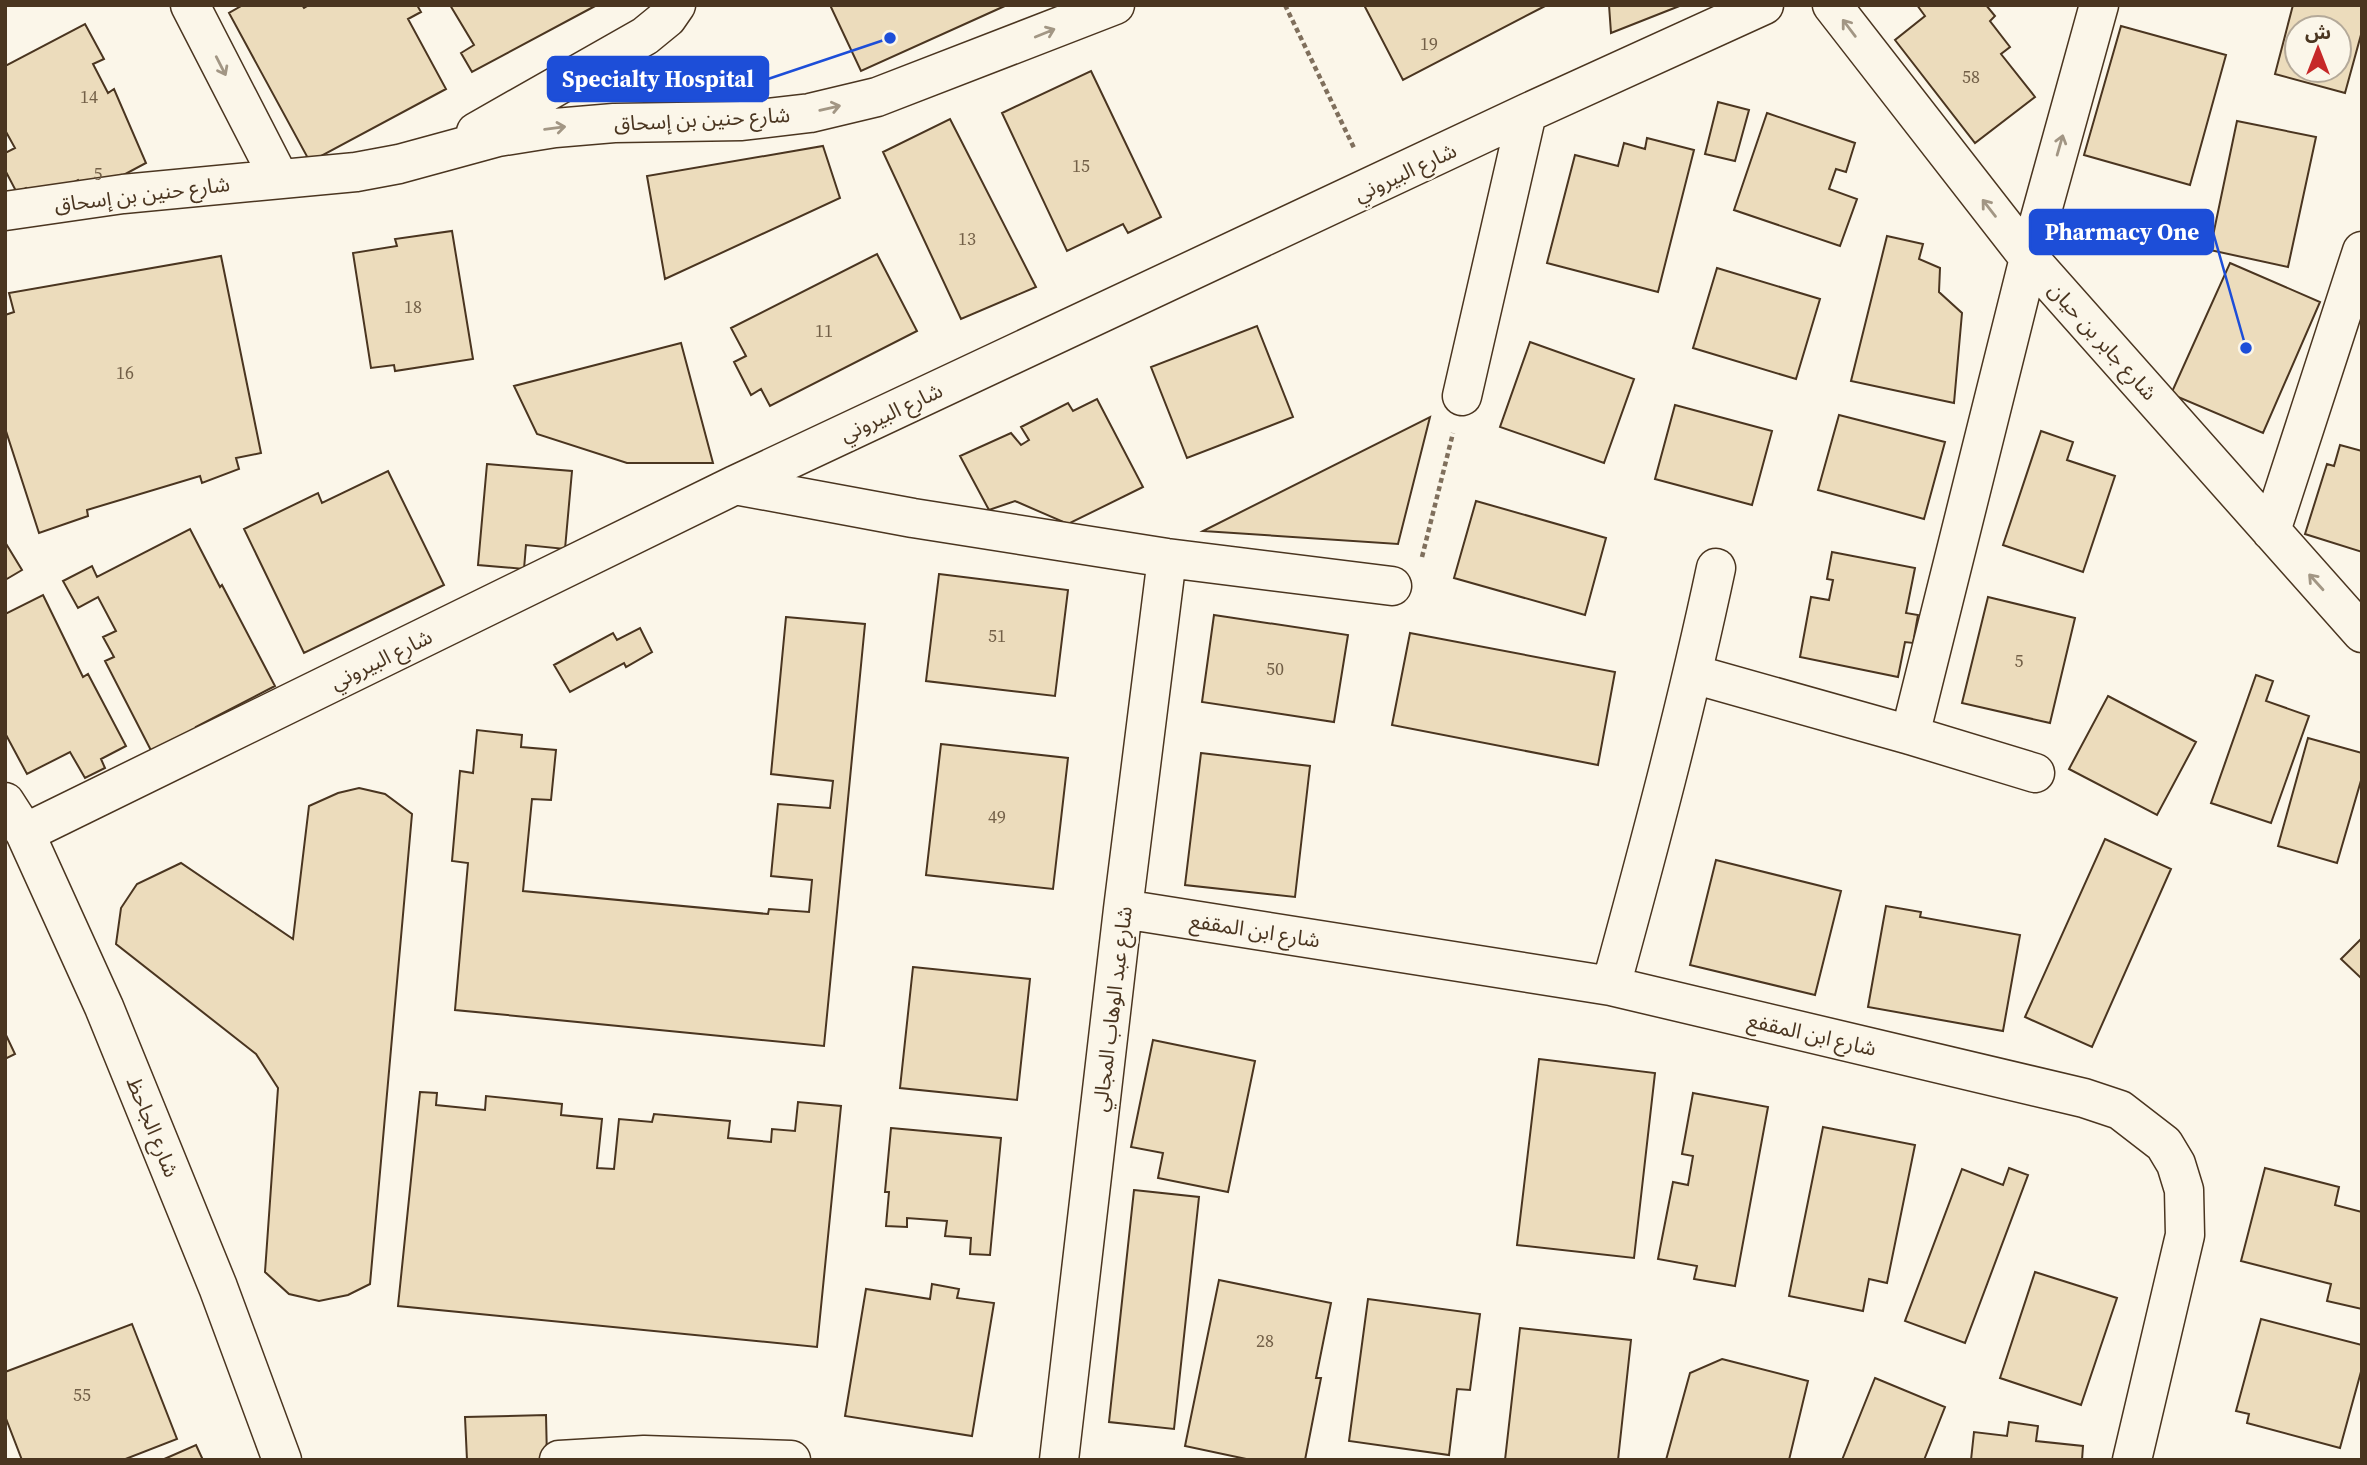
<svg xmlns="http://www.w3.org/2000/svg" width="2367" height="1465" viewBox="0 0 2367 1465" font-family="'Source Serif 4','Noto Sans Arabic',serif">
  <style>
    .building { fill: #ecdcbc; stroke: #4a3520; stroke-width: 2; fill-rule: evenodd }
    .lines { fill: none; stroke-linecap: round; stroke-linejoin: round }
    .minor-casing { stroke: #4a3520; stroke-width: 41 }
    .path { stroke: #7f6f5c; stroke-width: 4.5; stroke-dasharray: 5 3.5; stroke-linecap: butt }
    .minor { stroke: #fbf6e9; stroke-width: 38 }
    .oneway { stroke: #a29684 }
    .labels { text-anchor: middle; dominant-baseline: central; stroke-width: 5; stroke-linejoin: round; paint-order: stroke }
    .number-label { font-size: 18px; fill: #725f47 }
    .street-label { font-size: 21px; fill: #4a3520; stroke: #fbf6e9 }
    .leader { fill: none; stroke: #1d4ed8; stroke-width: 2.5 }
    .callout-dot { fill: #1d4ed8; stroke: #fbf6e9; stroke-width: 2.5 }
    .callout { fill: #1d4ed8; stroke: #1d4ed8; stroke-width: 2.5 }
    .callout-label { font-size: 23px; text-anchor: middle; font-weight: bold; fill: #fff }
  </style>
  <rect width="100%" height="100%" fill="#fbf6e9"/>
  <path class="building" d="M243 5H302L304 8 309 5H417L421 12 408 19 446 89 310 162 229 13Z
    M450 5H597L472 72 461 53 474 45Z
    M830 5H1007L861 71Z
    M1364 5H1547L1403 80Z
    M1609 5H1682L1611 33Z
    M1917 5H1986L1995 16 1990 21 2010 47 2001 54 2035 97 1975 143 1895 40 1925 16Z
    M2293 5H2362V31L2345 93 2275 74ZM2297 28H2339V70H2297Z
    M85 24 104 59 93 64 108 93 114 89 146 163 86 195 78 180 55 192 31 196 26 188 17 193 5 170V153L15 148 5 130V66Z
    M2121 26 2226 55 2190 185 2084 155Z
    M1091 71 1161 217 1128 233 1123 224 1067 251 1002 113Z
    M1718 102 1749 110 1735 161 1705 154Z
    M1767 113 1855 143 1846 172 1836 169 1829 189 1857 199 1840 246 1734 210Z
    M950 119 1036 287 961 319 883 152Z
    M2237 121 2316 137 2288 267 2210 250Z
    M1647 138 1694 150 1658 292 1547 263 1575 155 1618 166 1624 143 1645 149Z
    M823 146 840 198 665 279 647 176Z
    M452 231 473 359 395 371 394 365 371 368 353 253 397 246 395 239Z
    M1887 236 1923 244 1919 259 1940 268 1939 292 1962 313 1954 403 1851 381Z
    M877 254 917 331 770 406 761 389 751 395 734 362 746 356 731 328Z
    M221 256 261 453 236 458 239 469 202 483 200 476 87 510 88 516 39 533 5 428V315L14 312 9 293Z
    M2230 263 2320 302 2263 433 2171 394Z
    M1717 268 1820 299 1796 379 1693 348Z
    M1257 326 1293 417 1187 458 1151 367Z
    M1530 342 1634 379 1604 463 1500 427Z
    M681 343 713 463H627L537 434 514 386Z
    M1097 399 1143 487 1068 524 1015 501 989 510 960 456 1011 433 1021 445 1029 440 1021 427 1068 403 1073 411Z
    M1675 405 1772 431 1752 505 1655 479Z
    M1839 415 1945 442 1924 519 1818 490Z
    M1430 417 1398 544 1203 531Z
    M2041 431 2073 442 2067 460 2115 476 2083 572 2003 545Z
    M2340 445 2362 451V552L2305 534 2327 464 2334 466Z
    M487 464 572 471 565 549 526 545 524 569 478 565Z
    M388 471 444 585 304 653 244 529 318 493 322 503Z
    M1476 501 1606 538 1585 615 1454 578Z
    M190 529 220 587 222 585 275 686 196 727 199 732 158 764 105 661 114 657 103 637 116 631 98 597 78 608 63 581 92 566 97 577Z
    M5 542 22 570 5 580Z
    M1832 552 1915 568 1906 613 1918 615 1913 643 1905 642 1898 677 1800 657 1811 597 1829 600 1833 580 1827 579Z
    M939 574 1068 590 1055 696 926 681Z
    M43 595 83 677 88 674 126 746 101 759 105 768 85 778 70 752 27 774 5 733V614Z
    M1988 597 2075 618 2050 723 1962 703Z
    M1214 615 1348 635 1334 722 1202 702Z
    M786 617 865 624 824 1046 455 1010 468 863 452 861 460 771 473 773 477 730 522 735 521 747 556 750 551 800 532 799 523 891 768 914 769 909 809 912 812 880 771 876 778 804 830 808 833 781 771 774Z
    M640 628 652 652 626 667 624 663 570 692 554 665 613 633 617 640Z
    M1410 633 1615 672 1598 765 1392 725Z
    M2256 675 2273 681 2266 701 2309 716 2271 823 2211 803Z
    M2108 696 2196 742 2157 815 2069 769Z
    M2308 738 2362 753V777L2337 863 2278 846Z
    M941 744 1068 758 1053 889 926 875Z
    M1201 753 1310 766 1295 897 1185 885Z
    M359 788 385 794 412 814 370 1284 348 1295 319 1301 289 1294 265 1272 278 1088 256 1054 116 944 121 908 137 884 181 863 293 939 309 806 338 793Z
    M2105 839 2171 869 2092 1047 2025 1017Z
    M1716 860 1841 891 1815 995 1690 965Z
    M1886 906 1921 912 1920 917 2020 935 2003 1031 1868 1007Z
    M2362 938V979L2341 959Z
    M913 967 1030 979 1017 1100 900 1088Z
    M5 1033 15 1054 5 1059Z
    M1153 1040 1255 1061 1228 1192 1158 1178 1163 1153 1131 1147Z
    M1539 1059 1655 1073 1634 1258 1517 1245Z
    M420 1092 437 1093 436 1105 485 1110 486 1096 562 1104 561 1115 602 1119 597 1168 614 1169 619 1119 652 1122 654 1114 730 1121 728 1138 771 1142 772 1129 795 1131 798 1102 841 1106 817 1347 398 1306Z
    M1693 1093 1768 1107 1735 1286 1694 1279 1697 1266 1658 1259 1673 1182 1688 1185 1693 1156 1682 1154Z
    M1823 1127 1915 1145 1887 1283 1869 1279 1863 1311 1789 1296Z
    M891 1128 1001 1138 990 1255 970 1254 971 1238 945 1236 947 1221 907 1218V1227L886 1226 889 1192H885Z
    M2009 1168 2028 1175 1965 1343 1905 1321 1962 1169 2003 1185Z
    M2265 1168 2339 1187 2335 1205 2362 1212V1309L2327 1301 2331 1284 2241 1261Z
    M1134 1190 1199 1197 1174 1429 1109 1422Z
    M2035 1272 2117 1298 2081 1405 2000 1378Z
    M1219 1280 1331 1303 1316 1378H1321L1305 1460H1251L1185 1446Z
    M932 1284 959 1289 957 1298 994 1303 972 1436 845 1416 866 1289 930 1299Z
    M1368 1299 1480 1314 1470 1390 1457 1389 1449 1455 1349 1441Z
    M2261 1319 2362 1345V1368L2340 1448 2247 1423 2249 1414 2236 1411Z
    M132 1324 177 1439 123 1460H22L5 1416V1372Z
    M1520 1328 1631 1340 1618 1460H1505Z
    M1722 1359 1808 1381 1789 1460H1666L1690 1373Z
    M1875 1378 1945 1407 1924 1460H1842Z
    M546 1415 547 1459 467 1460 465 1417Z
    M2009 1422 2038 1426 2036 1441 2083 1446 2082 1460H1971L1974 1432 2007 1436Z
    M196 1445 203 1460H162Z"/>
  <g class="lines">
    <defs>
      <path id="minor" d="M190 5 279 178
        M1832 5 2029 258 2362 633
        M476 132 645 36 667 18 676 5
        M5 211 123 194 356 172 399 164 498 137 555 128 614 123 742 121 810 113 877 97 1115 5
        M1462 396 1527 113
        M735 485 913 518 1167 558 1392 586
        M2271 531 2362 251
        M1693 674 1910 735 2035 773
        M1910 735 2029 258 2099 5
        M5 802 25 833 104 1007 218 1287 282 1460
        M25 833 735 485 1527 113 1764 5
        M1123 909 1611 986 2084 1098 2120 1110 2164 1144 2176 1164 2184 1190 2185 1235 2132 1460
        M1611 986C1649 847 1686 709 1716 568
        M559 1460 644 1455 791 1460
        M1059 1460 1123 909 1167 558"/>
    </defs>
    <use href="#minor" class="minor-casing"/>
    <path class="path" d="M1285 5 1354 148
      M1422 557 1453 433"/>
    <use href="#minor" class="minor"/>
  </g>
  <defs><path id="oneway-shaft" d="M-6 0H5M1.5-3L5.5 0L1.5 3" fill="none" stroke-width="1.6" stroke-linecap="round" stroke-linejoin="round" transform="scale(1.75)"/></defs>
  <g class="oneway">
    <use href="#oneway-shaft" transform="translate(1849 28) rotate(-127)"/>
    <use href="#oneway-shaft" transform="translate(1045 33) rotate(-22)"/>
    <use href="#oneway-shaft" transform="translate(221 66) rotate(63)"/>
    <use href="#oneway-shaft" transform="translate(830 108) rotate(-13)"/>
    <use href="#oneway-shaft" transform="translate(555 128) rotate(-7)"/>
    <use href="#oneway-shaft" transform="translate(2060 145) rotate(-74)"/>
    <use href="#oneway-shaft" transform="translate(1989 208) rotate(-128)"/>
    <use href="#oneway-shaft" transform="translate(2316 582) rotate(-132)"/>
  </g>
  <g class="labels">
    <g class="number-label">
      <text x="1429" y="43">19</text>
      <text x="1971" y="76">58</text>
      <text x="89" y="96">14</text>
      <text x="1081" y="165">15</text>
      <text x="98" y="173">5</text>
      <text x="967" y="238">13</text>
      <text x="413" y="306">18</text>
      <text x="824" y="330">11</text>
      <text x="125" y="372">16</text>
      <text x="997" y="635">51</text>
      <text x="2019" y="660">5</text>
      <text x="1275" y="668">50</text>
      <text x="997" y="816">49</text>
      <text x="1265" y="1340">28</text>
      <text x="82" y="1394">55</text>
    </g>
    <g class="street-label">
      <text transform="translate(702 119) rotate(-3)">شارع حنين بن إسحاق</text>
      <text transform="translate(1405 172) rotate(-25)">شارع البيروني</text>
      <text transform="translate(142 194) rotate(-7)">شارع حنين بن إسحاق</text>
      <text transform="translate(2103 341) rotate(48)">شارع جابر بن حيان</text>
      <text transform="translate(891 412) rotate(-25)">شارع البيروني</text>
      <text transform="translate(381 659) rotate(-26)">شارع البيروني</text>
      <text transform="translate(1255 930) rotate(9)">شارع ابن المقفع</text>
      <text transform="translate(1112 1009) rotate(-83)">شارع عبد الوهاب المجالي</text>
      <text transform="translate(1812 1034) rotate(13)">شارع ابن المقفع</text>
      <text transform="translate(153 1127) rotate(68)">شارع الجاحظ</text>
    </g>
  </g>
  <path class="leader" d="M890 38L768 79M2246 348L2213 232"/>
  <g class="callout-dot">
    <circle cx="890" cy="38" r="7"/>
    <circle cx="2246" cy="348" r="7"/>
  </g>
  <g class="callout">
    <rect x="548" y="57" width="220" height="44" rx="7"/>
    <rect x="2030" y="210" width="183" height="44" rx="7"/>
  </g>
  <g class="callout-label">
    <text x="658" y="87">Specialty Hospital</text>
    <text x="2122" y="240">Pharmacy One</text>
  </g>
  <rect width="2367" height="1465" fill="none" stroke="#4a3520" stroke-width="14"/>
  <g transform="translate(2318 49)"><circle r="33" fill="#fbf6e9" stroke="#b4a999" stroke-width="2"/>
  <path d="M0-5L12 26L0 18L-12 26Z" fill="#c62828"/>
  <text y="-10" font-size="19" font-weight="bold" text-anchor="middle" fill="#4a3520">ش</text>
  </g>
</svg>
